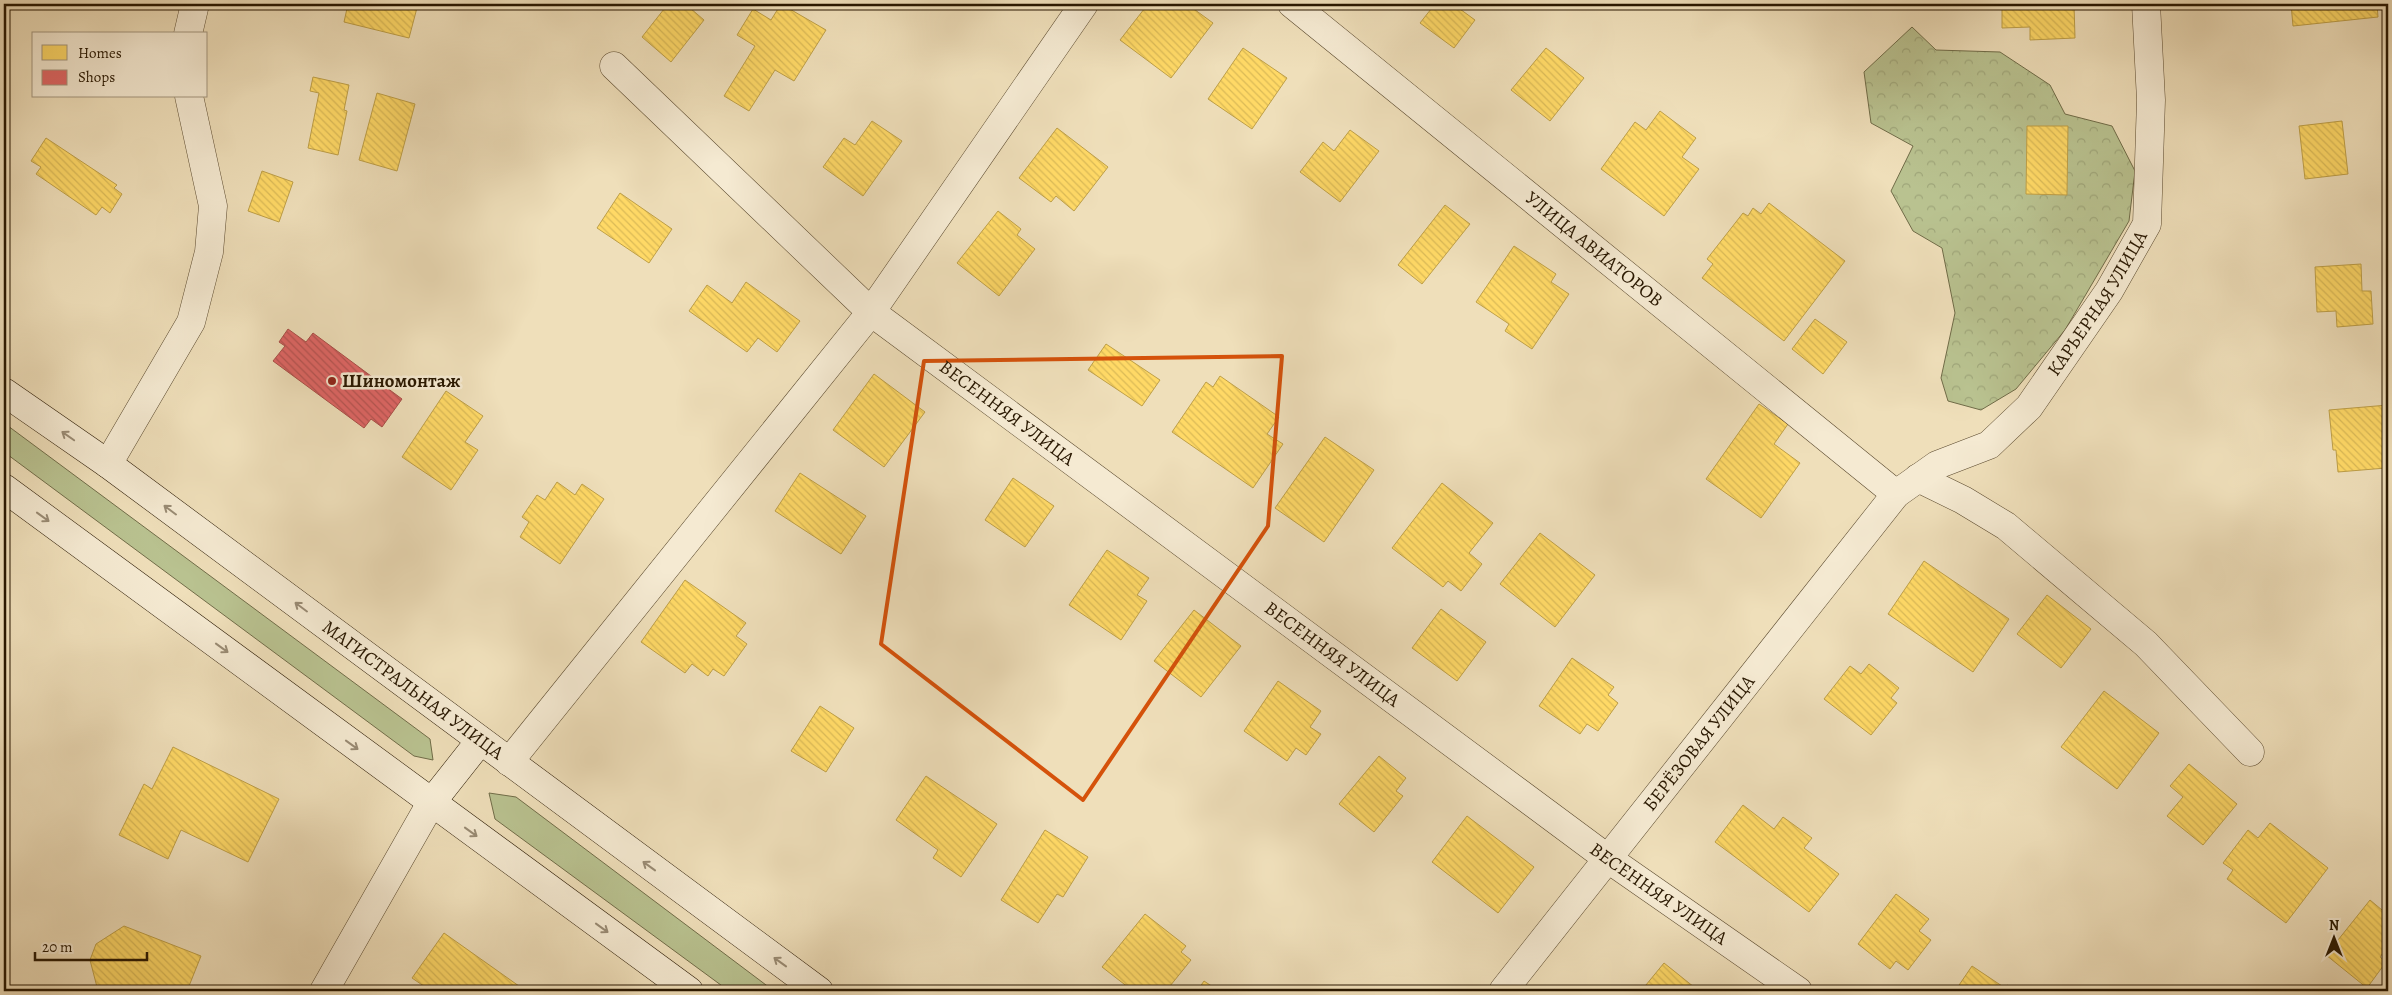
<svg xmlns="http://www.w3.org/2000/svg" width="2392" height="995" viewBox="0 0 2392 995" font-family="Alegreya,serif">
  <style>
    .grass { fill: #b9c290; stroke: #706c48 }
    .forest { fill: url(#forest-crowns); stroke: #706c48 }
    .homes { fill: url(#homes-back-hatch); stroke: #be9f47 }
    .shops { fill: url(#shops-back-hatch); stroke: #a94e47 }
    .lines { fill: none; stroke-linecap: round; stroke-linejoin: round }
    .minor-casing { stroke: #5a492e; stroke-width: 29 }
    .secondary-casing { stroke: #281700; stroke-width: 29 }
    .minor { stroke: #f5ead2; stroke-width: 28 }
    .secondary { stroke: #f5ead2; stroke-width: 28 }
    .oneway { stroke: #998b74 }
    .marked { fill: none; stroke: #d5520b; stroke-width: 4; stroke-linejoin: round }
    .poi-dot { fill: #8f2418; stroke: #f5ead2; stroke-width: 2 }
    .labels { text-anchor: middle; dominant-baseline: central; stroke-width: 5; stroke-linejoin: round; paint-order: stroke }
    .street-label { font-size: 19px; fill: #281700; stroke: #f5ead2 }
    .poi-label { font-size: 19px; font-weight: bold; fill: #281700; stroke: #f5ead2; text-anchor: start }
  </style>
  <defs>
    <pattern id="forest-crowns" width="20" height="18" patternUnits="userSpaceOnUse" patternTransform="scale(1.25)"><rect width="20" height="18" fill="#b9c290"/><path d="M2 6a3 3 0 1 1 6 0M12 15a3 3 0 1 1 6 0" fill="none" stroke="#9fa67a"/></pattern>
    <pattern id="homes-back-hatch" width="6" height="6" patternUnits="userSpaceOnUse" patternTransform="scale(1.25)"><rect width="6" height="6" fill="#ffd966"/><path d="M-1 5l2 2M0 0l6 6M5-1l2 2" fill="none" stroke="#dbba57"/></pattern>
    <pattern id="shops-back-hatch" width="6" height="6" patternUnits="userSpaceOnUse" patternTransform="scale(1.25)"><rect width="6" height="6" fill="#e06666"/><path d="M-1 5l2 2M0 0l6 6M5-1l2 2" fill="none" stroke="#b65352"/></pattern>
  </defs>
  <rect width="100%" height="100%" fill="#efdfba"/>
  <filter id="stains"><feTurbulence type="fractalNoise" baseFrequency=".004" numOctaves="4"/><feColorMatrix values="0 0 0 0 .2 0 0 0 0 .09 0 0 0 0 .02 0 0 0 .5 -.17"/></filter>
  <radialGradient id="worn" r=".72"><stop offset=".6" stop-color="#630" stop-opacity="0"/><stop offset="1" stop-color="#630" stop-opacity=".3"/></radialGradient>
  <path class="grass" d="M4 423 430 739 433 760 414 756 4 452Z
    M489 793 516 797 774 991H729L495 819Z"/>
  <path class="forest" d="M1912 27 1936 50 2000 52 2050 85 2065 114 2112 126 2135 171 2129 221 2065 330 2016 389 1981 410 1948 401 1941 378 1955 313 1942 248 1913 231 1891 191 1913 146 1871 123 1864 72Z"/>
  <path class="homes" d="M348 4H418L409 38 344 22Z
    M668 4H694L690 8 704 20 671 62 642 37Z
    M781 4 826 30 794 81 775 70 749 111 724 96 755 46 737 35 753 9 771 20Z
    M1148 4H1187L1213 23 1171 78 1120 40Z
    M1435 4H1453L1475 20 1454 48 1420 23Z
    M2002 4H2074L2075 38 2030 40V27L2002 28Z
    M2291 4H2377L2378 17 2293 26Z
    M1243 48 1287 78 1252 129 1208 99Z
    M1546 48 1584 78 1550 121 1511 90Z
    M313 77 349 85 344 110 347 111 338 155 308 148 319 93 310 91Z
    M377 93 415 104 397 171 359 160Z
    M1660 111 1696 138 1682 157 1699 169 1664 216 1601 169 1635 122 1646 130Z
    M872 121 902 141 863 196 823 167 844 138 855 145Z
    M2342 121 2348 174 2305 179 2299 126Z
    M2027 126H2068L2067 195 2026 194Z
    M1057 128 1108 167 1074 211 1056 196 1051 202 1019 178Z
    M1350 130 1379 151 1340 202 1300 172 1323 142 1334 151Z
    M46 138 117 185 114 188 122 194 110 213 102 207 96 215 36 174 41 167 31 161Z
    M262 171 293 182 279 222 248 211Z
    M620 193 672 229 649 263 597 228Z
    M1769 203 1845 261 1784 341 1702 278 1713 264 1707 259 1743 213 1748 216 1753 208 1761 214Z
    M1445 205 1470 224 1422 284 1398 265Z
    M998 211 1021 229 1017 235 1035 249 999 296 957 263Z
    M1514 246 1556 274 1551 282 1569 294 1532 349 1505 331 1509 324 1476 302Z
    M2361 264 2362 291H2371L2373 324 2337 327 2336 311 2317 312 2315 267Z
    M746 282 800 321 777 352 758 338 747 352 689 311 707 285 732 303Z
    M1815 319 1847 342 1823 374 1792 349Z
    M1106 344 1160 380 1142 406 1088 370Z
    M874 374 925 412 884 467 833 430Z
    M1220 376 1279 417 1267 434 1283 444 1253 488 1172 432 1206 382 1213 387Z
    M446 391 483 416 465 442 478 450 451 490 402 457Z
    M1759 404 1788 424 1774 444 1800 463 1761 518 1706 479Z
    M2388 405V446H2384L2386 468 2338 472 2336 450H2333L2329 410Z
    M1325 437 1374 470 1324 542 1275 508Z
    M800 473 866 516 841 554 775 511Z
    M1013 478 1054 506 1025 547 985 520Z
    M557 482 575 495 582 484 604 499 560 564 520 537 529 522 522 517 537 495 545 500Z
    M1442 483 1493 523 1469 553 1482 564 1461 591 1448 581 1443 587 1392 548Z
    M1540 533 1595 575 1555 627 1500 584Z
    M1107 550 1149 578 1137 595 1147 601 1121 640 1069 605Z
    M1924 561 2009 619 1973 672 1888 614Z
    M685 580 746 623 736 636 747 644 724 676 713 669 708 676 692 664 685 673 641 642Z
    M2047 595 2091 629 2061 668 2017 634Z
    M1441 609 1486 642 1457 681 1412 648Z
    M1194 610 1241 646 1201 697 1154 661Z
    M1572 658 1614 687 1608 695 1618 703 1598 731 1587 724 1580 734 1539 706Z
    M1869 664 1899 688 1891 698 1897 703 1871 735 1824 699 1850 666 1861 674Z
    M1278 681 1321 711 1310 727 1321 734 1306 755 1296 748 1287 761 1244 731Z
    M2104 691 2159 733 2117 789 2061 747Z
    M820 706 854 728 826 772 791 751Z
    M173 747 279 799 248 862 181 830 168 859 119 835 144 784 152 789Z
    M1379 756 1406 778 1396 791 1403 796 1374 832 1339 804Z
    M2189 764 2237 804 2203 845 2167 816 2183 797 2170 786Z
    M926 776 997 824 961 877 933 858 938 850 896 820Z
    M1743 805 1774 829 1783 817 1812 838 1804 848 1839 874 1809 912 1715 842Z
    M1467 816 1534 867 1498 913 1432 862Z
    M2270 823 2328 868 2286 923 2227 879 2233 870 2223 863 2248 830 2258 838Z
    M1045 830 1088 857 1063 897 1057 894 1038 923 1001 900Z
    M1896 894 1929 919 1919 931 1931 940 1908 970 1896 961 1890 969 1858 944Z
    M2370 900 2388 915V946L2380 957 2386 962 2367 988 2326 955Z
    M1145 914 1186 946 1181 952 1191 960 1166 991H1133L1102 967Z
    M124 926 201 956 187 991H98L90 960 96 944Z
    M444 933 526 991H431L412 978Z
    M1664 963 1699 991H1641Z
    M1972 966 2005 988 2007 985 2017 991H1955Z
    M1204 981 1219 991H1197Z"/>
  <path class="shops" d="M288 329 306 342 313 333 402 399 382 427 371 419 364 428 273 361 285 346 279 342Z"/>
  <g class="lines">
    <defs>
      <g id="minor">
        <path id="s1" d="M1292 4 1896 494"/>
        <path d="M188 34 195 4"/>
        <path id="s2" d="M614 66 871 312 1607 858 1798 991"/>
        <path d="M108 464 191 322 209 252 213 206 189 96"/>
        <path d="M1918 478 1963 500 2006 526 2146 644 2250 752"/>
        <path d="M509 762 871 312 1084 4"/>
        <path d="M324 991 431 803"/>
        <path id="s3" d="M1503 991 1896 494 1937 465 1989 445 2029 407 2109 291 2147 224 2151 100 2146 4"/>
      </g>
      <g id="secondary">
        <path id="s4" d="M4 392 108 464 819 991"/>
        <path d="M4 488 689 991"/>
        <path d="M431 803 480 741"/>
      </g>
    </defs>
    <use href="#minor" class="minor-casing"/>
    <use href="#secondary" class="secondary-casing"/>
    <use href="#minor" class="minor"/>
    <use href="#secondary" class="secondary"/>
  </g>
  <defs><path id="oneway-shaft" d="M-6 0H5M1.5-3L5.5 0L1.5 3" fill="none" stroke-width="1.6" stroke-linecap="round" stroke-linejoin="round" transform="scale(1.25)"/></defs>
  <g class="oneway">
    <use href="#oneway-shaft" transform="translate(68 436) rotate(-145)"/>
    <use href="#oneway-shaft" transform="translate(170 510) rotate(-143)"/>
    <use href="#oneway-shaft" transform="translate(43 517) rotate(36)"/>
    <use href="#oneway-shaft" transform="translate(301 607) rotate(-143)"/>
    <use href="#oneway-shaft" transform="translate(222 648) rotate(36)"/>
    <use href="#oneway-shaft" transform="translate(352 745) rotate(36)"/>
    <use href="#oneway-shaft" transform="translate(471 832) rotate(36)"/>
    <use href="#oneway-shaft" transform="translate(649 866) rotate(-144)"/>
    <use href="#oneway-shaft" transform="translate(602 928) rotate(36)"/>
    <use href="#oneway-shaft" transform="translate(780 962) rotate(-144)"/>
  </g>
  <path class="marked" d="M1282 356 1268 526 1083 800 881 644 924 361Z"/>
  <circle class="poi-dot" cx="332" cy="381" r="5"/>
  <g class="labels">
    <g class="street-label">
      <text stroke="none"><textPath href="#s1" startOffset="389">УЛИЦА АВИАТОРОВ</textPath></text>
      <text stroke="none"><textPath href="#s3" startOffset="919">КАРЬЕРНАЯ УЛИЦА</textPath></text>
      <text stroke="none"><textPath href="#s2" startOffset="525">ВЕСЕННЯЯ УЛИЦА</textPath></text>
      <text stroke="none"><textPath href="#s2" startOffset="930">ВЕСЕННЯЯ УЛИЦА</textPath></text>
      <text stroke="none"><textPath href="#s4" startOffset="506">МАГИСТРАЛЬНАЯ УЛИЦА</textPath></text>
      <text stroke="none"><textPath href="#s3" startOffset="316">БЕРЁЗОВАЯ УЛИЦА</textPath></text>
      <text stroke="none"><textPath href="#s2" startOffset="1335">ВЕСЕННЯЯ УЛИЦА</textPath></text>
    </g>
    <g class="poi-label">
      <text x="342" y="381">Шиномонтаж</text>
    </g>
  </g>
  <rect width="2392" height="995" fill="none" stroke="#efdfba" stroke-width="20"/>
  <rect x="5" y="5" width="2382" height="985" fill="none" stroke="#281700" stroke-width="2.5"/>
  <rect x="10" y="10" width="2372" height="975" fill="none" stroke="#281700"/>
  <rect x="32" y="32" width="175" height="65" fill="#f5ead2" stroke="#a3967e"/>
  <rect x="42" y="45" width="25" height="15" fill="#ffd966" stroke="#a3967e"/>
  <text x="78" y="58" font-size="15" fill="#281700">Homes</text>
  <rect x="42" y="70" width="25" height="15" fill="#e06666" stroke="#a3967e"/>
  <text x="78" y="82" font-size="15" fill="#281700">Shops</text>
  <g transform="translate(2334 938)" stroke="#f5ead2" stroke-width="4" paint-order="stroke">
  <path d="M0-4L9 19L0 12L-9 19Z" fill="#281700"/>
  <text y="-8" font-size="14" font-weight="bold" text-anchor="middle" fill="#281700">N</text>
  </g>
  <path d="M35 952v8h112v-8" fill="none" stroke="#281700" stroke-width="2.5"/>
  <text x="42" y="952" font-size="15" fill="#281700" stroke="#f5ead2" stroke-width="4" paint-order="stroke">20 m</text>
  <rect width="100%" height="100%" filter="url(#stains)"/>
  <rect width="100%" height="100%" fill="url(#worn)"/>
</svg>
